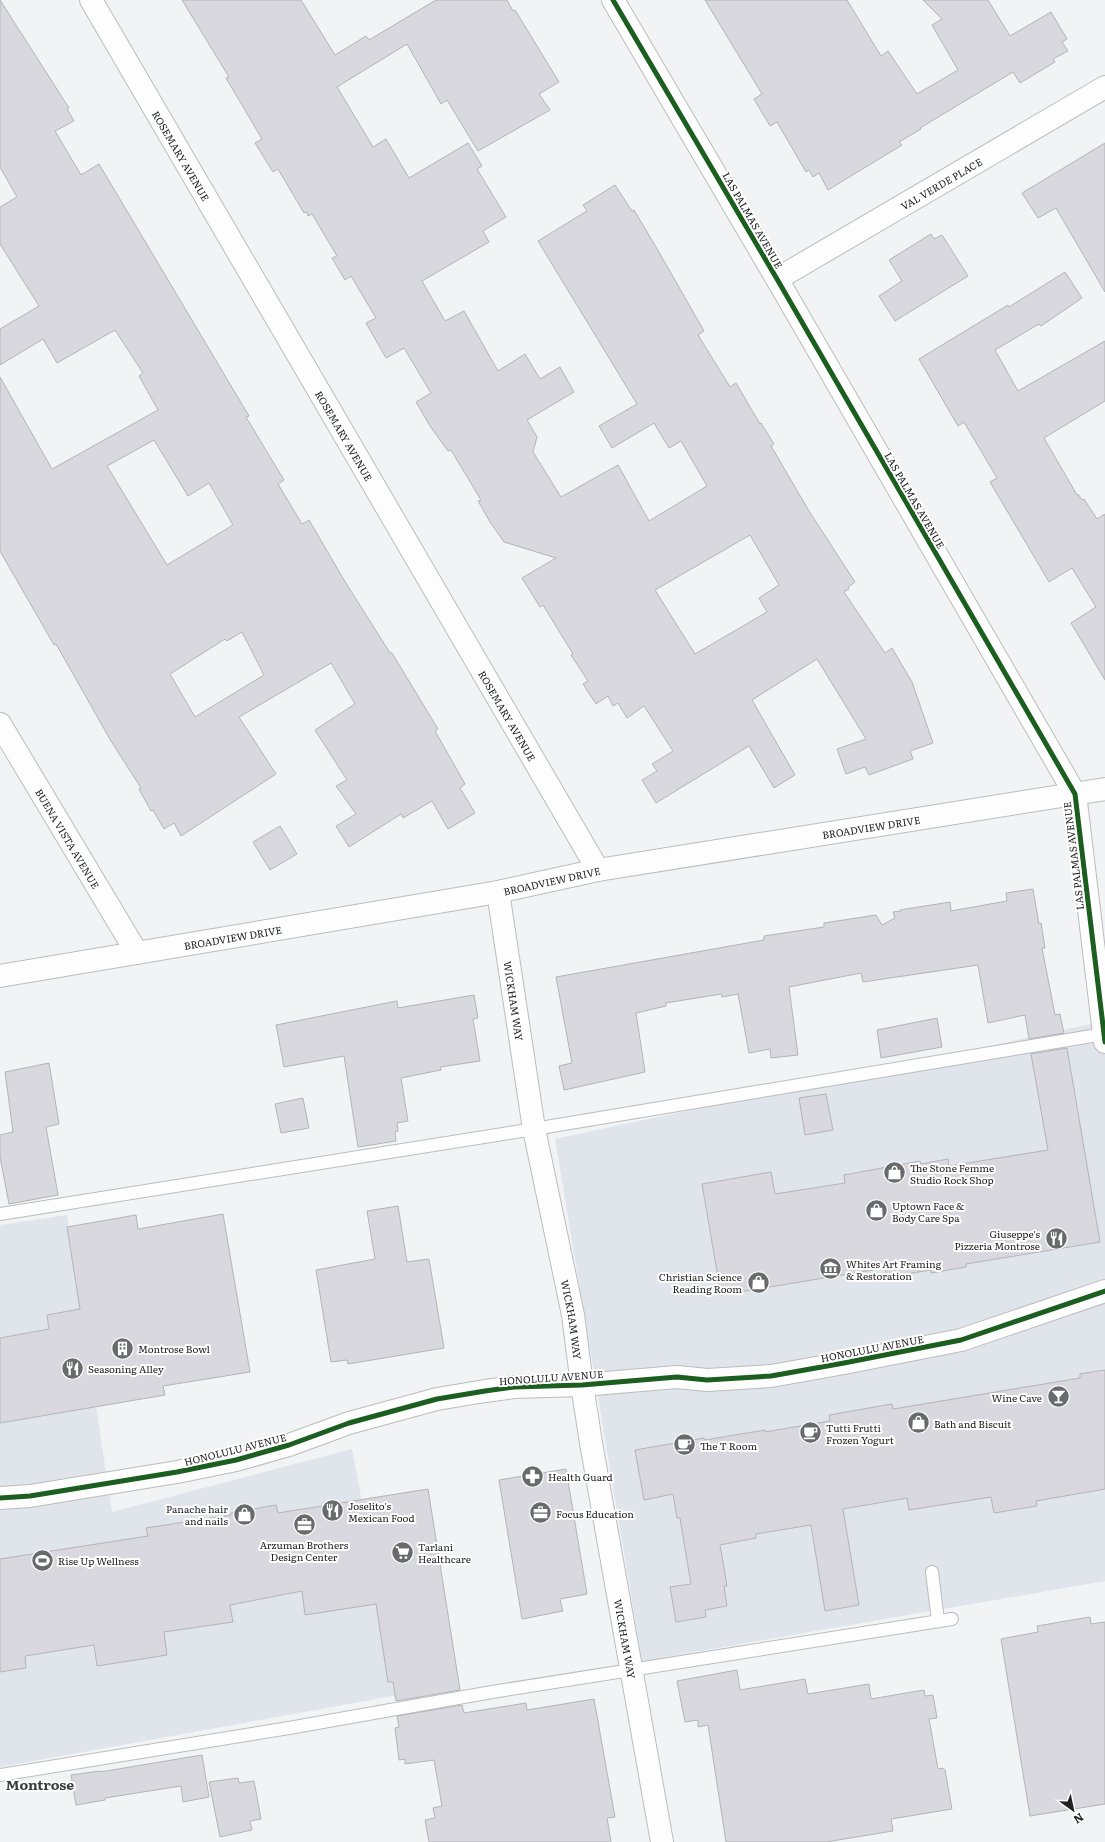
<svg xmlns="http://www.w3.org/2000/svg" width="1105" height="1842" viewBox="0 0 1105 1842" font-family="Literata,serif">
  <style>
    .built { fill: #dfe5ea }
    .building { fill: #d9d8df; stroke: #b3b4b5; fill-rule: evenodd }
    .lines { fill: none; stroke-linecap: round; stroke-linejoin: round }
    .lane-casing { stroke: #bbbdbd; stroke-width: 14 }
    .street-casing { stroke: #bbbdbd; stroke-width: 24 }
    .secondary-casing { stroke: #bbbdbd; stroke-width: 24 }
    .lane { stroke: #fdfdfd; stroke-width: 12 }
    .street { stroke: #fdfdfd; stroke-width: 22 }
    .secondary { stroke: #fdfdfd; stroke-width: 22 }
    .cycleway-casing { stroke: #fff; stroke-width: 8 }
    .cycleway { stroke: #1b5e20; stroke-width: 5 }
    .labels { text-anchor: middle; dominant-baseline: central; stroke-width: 4; stroke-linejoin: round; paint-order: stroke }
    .street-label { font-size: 10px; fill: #202122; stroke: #fff }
    .poi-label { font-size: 10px; fill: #202122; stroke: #fff; text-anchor: start }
    .district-label { font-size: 14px; font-weight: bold; fill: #3b3d3f; stroke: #fff }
  </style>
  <rect width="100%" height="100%" fill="#f1f3f4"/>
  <path class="built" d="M1105 1021V1581L642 1661 555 1139Z
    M67 1215 112 1512 352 1449 398 1695 0 1767V1225Z"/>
  <path class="building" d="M0 0 69 108 67 109 74 121 55 131 81 175 99 164 249 416 246 417 284 480 278 484 302 524 309 520 344 580 390 653H392L438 729 435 731 465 784 460 788 475 813 448 829 432 801 403 818 401 814 349 847 336 826 356 814 336 786 347 780 315 730 355 704 331 663 239 717 276 774 181 836 174 823 164 829 153 810 151 811 139 789 141 788 111 741 56 644 54 645 0 551V377L52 469 158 410 139 376 143 373 115 330 57 363 43 339 0 365V329L39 306 0 244V207L17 197 0 167ZM154 440 188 496 209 483 233 525 167 565 107 466ZM242 632 264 675 195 717 170 674 225 639 227 641Z
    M182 0H301L335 55 366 36 369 40 436 0H507L513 11 515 10 559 82 539 94 550 110 478 151 447 100 441 104 407 44 337 87 373 147 386 139 409 178 468 143 482 166 477 169 506 217 483 231 489 242 422 281 445 321 464 311 498 371 525 354 540 379 560 367 574 392 527 420 537 437 533 452 561 497 618 465 649 521 707 486 681 441 669 448 654 423 612 448 599 426 637 404 538 241 587 211 583 205 615 185 632 211 634 210 656 247 704 331 698 335 730 387 736 383 760 424 761 423 774 444 771 446 809 511 855 582 848 587 849 589 844 592 885 653 892 648 912 682 933 743 910 751 913 759 869 775 865 767 846 774 837 749 866 739 817 659 752 700 795 775 774 788 749 746 656 803 642 780 657 771 652 764 673 751 644 706 627 718 618 703 613 706 608 696 596 704 583 684 588 681 571 655 573 654 543 605 540 607 522 578 556 558 504 542 490 522 478 501 481 500 451 450 448 451 430 426 416 402 431 393 404 348 386 358 366 323 376 318 351 276 345 280 332 258 337 256 312 214 308 216 307 212 304 213 278 169 273 172 255 143 262 139 226 78 229 77ZM750 535 779 585 759 598 767 612 695 654 655 590Z
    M705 0H847L881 56 888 51 917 94 958 70 932 25 942 19 923 0H988L1010 36 1051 12 1067 39 1062 42 1068 51 1053 59 1055 62 1020 83 1013 72 920 128 921 129 899 142 902 145 828 190 819 173 813 177 809 170 806 172 777 122 770 126 754 99 762 94Z
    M1105 143V292L1056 208 1038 218 1022 193Z
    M931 234 934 239 942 235 968 276 895 321 879 296 902 281 889 260Z
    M1065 272 1082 298 1041 326 1039 324 995 350 1018 391 1105 341V401L1044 438 1077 495 1078 494 1082 500 1084 499 1097 519 1105 514V680L1071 623 1096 607 1072 568 1049 582 990 482 997 478 964 422 958 426 919 359 1008 305 1009 307Z
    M280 826 297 854 270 870 253 842Z
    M1033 889 1039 924 1041 923 1045 948H1042L1055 1015 1060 1014 1064 1033 1029 1039 1025 1015 988 1023 978 965 863 982 861 973 789 987 798 1055 771 1058 770 1049 749 1053 738 994 722 997 721 994 666 1003V1006L636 1013 645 1072 564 1090 559 1066 572 1063 556 977 764 940V936L824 927V923L876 915 882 925 895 918 893 912 901 911 900 910 950 902 951 911 1007 901 1006 893Z
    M474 995 478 1018 473 1019 480 1061 440 1067 441 1070 401 1078 408 1121 397 1123 398 1131 395 1132 396 1141 358 1147 344 1056 284 1067 276 1025 397 1001 398 1008Z
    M937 1018 942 1047 881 1058 877 1030Z
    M1067 1048 1100 1242 966 1264V1267L931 1273V1270L887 1277 885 1268 721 1295 702 1184 771 1172 775 1194 845 1183 844 1175 920 1161 921 1164 948 1159 949 1166 1048 1150 1031 1054Z
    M49 1063 59 1124 46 1127 58 1195 9 1204 0 1157V1135L13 1132 5 1072Z
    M826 1094 833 1130 805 1135 799 1098Z
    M303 1098 309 1128 281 1133 275 1104Z
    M398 1206 407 1262 429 1259 444 1348 348 1364 347 1360 331 1362 316 1270 375 1259 367 1211Z
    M223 1214 250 1372 163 1386 165 1395 0 1423V1338L49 1329 47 1315 80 1309 67 1227 136 1215 138 1229Z
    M1105 1370V1489L1036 1501 1037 1506 994 1513 991 1497 909 1510 907 1498 843 1509 859 1605 825 1611 811 1525 756 1534V1538L720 1545 727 1586H724L727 1606 705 1610 706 1617 676 1622 670 1587 691 1584 680 1518H677L673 1494 644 1500 635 1450 704 1438 705 1440 765 1430V1432L830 1421 829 1415 892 1404 893 1409 1080 1378V1374Z
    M566 1469 587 1594 560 1599 563 1611 522 1619 499 1480Z
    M428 1489 460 1690 396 1701 393 1682H388L376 1604 305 1615 302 1591 230 1605 233 1622 164 1632 167 1655 97 1666 94 1645 25 1656 26 1668 0 1672V1559L148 1536 146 1528 231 1515V1513L276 1505 278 1513Z
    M1090 1617 1091 1624 1105 1622V1804L1030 1816 1001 1639 1038 1632 1037 1626Z
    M737 1670 740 1690 805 1679 808 1694 869 1684 871 1699 924 1690 925 1696 933 1695 937 1718 929 1719 938 1769 943 1768 945 1770 952 1809 891 1819 893 1831 826 1842H726L708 1725 698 1727V1720L685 1722 677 1681Z
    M594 1699 615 1817 607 1818 611 1842H429L425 1820 435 1818 433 1808 442 1806 434 1760 405 1764V1759L399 1760 395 1728 399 1727 397 1716 462 1705 464 1713 526 1703 527 1710Z
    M202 1755 209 1797 183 1802 181 1786 105 1798V1800L76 1805 71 1775 100 1771V1772Z
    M238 1778 239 1783 254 1781 261 1819 250 1821 252 1830 220 1837 209 1782Z"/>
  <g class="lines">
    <defs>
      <path id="lane" d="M0 1214 534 1129 1104 1034
        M932 1572 938 1621
        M0 1775 289 1728 492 1692 952 1619"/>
      <g id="street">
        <path id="s1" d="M91 0 598 870"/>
        <path d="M613 0 777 279 1075 794 1105 1042"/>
        <path id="s2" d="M777 279 1105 87"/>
        <path id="s3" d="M0 724 137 953"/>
        <path id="s4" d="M498 892 534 1129 573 1315 582 1385 591 1443 662 1842"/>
      </g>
      <g id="secondary">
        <path id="s5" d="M0 976 498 892 598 870 1105 789"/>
        <path d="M0 1498 30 1496 177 1472 236 1460 289 1445 349 1423 437 1399 485 1391 514 1387 582 1385 677 1377 707 1380 771 1376 844 1363 961 1340 1105 1291"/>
      </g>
    </defs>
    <use href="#lane" class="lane-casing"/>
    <use href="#street" class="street-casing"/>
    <use href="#secondary" class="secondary-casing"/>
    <use href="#lane" class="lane"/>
    <use href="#street" class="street"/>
    <use href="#secondary" class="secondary"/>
    <defs>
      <path id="cycleway" d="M613 0 777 279 1075 794 1105 1042
        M0 1498 30 1496 177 1472 236 1460 289 1445 349 1423 437 1399 485 1391 514 1387 582 1385 677 1377 707 1380 771 1376 844 1363 961 1340 1105 1291"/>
    </defs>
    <use href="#cycleway" class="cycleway-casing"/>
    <use href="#cycleway" class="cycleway"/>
  </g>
  <defs>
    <symbol id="shop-disc" viewBox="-11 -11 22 22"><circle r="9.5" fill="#696a6c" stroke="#fff"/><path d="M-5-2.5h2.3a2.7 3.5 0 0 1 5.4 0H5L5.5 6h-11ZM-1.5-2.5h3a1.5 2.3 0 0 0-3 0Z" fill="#fff"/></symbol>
    <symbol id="restaurant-disc" viewBox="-11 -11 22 22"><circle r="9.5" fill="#696a6c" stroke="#fff"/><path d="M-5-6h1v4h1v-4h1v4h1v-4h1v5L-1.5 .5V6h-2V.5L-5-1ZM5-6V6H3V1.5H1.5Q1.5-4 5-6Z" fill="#fff"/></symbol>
    <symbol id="museum-disc" viewBox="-11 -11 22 22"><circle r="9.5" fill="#696a6c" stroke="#fff"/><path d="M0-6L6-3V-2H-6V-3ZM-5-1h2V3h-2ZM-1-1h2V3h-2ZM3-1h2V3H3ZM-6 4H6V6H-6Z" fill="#fff"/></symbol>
    <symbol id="building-disc" viewBox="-11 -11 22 22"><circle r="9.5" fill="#696a6c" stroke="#fff"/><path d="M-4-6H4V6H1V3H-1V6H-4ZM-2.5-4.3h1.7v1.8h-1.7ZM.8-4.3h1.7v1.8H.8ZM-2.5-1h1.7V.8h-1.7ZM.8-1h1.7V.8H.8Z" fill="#fff"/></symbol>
    <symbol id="bar-disc" viewBox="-11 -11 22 22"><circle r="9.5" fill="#696a6c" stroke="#fff"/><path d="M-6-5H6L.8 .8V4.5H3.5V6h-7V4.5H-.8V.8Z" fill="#fff"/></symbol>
    <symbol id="cafe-disc" viewBox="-11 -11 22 22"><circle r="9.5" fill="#696a6c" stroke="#fff"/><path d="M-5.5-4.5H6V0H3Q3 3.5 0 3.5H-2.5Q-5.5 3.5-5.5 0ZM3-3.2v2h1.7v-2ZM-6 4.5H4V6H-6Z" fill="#fff"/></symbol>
    <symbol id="pharmacy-disc" viewBox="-11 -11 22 22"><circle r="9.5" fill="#696a6c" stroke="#fff"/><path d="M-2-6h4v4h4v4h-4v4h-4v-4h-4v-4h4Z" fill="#fff"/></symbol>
    <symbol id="office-disc" viewBox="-11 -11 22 22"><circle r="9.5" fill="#696a6c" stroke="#fff"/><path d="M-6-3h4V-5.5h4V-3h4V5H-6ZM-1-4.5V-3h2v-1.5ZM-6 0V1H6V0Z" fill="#fff"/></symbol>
    <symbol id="supermarket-disc" viewBox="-11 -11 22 22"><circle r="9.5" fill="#696a6c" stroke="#fff"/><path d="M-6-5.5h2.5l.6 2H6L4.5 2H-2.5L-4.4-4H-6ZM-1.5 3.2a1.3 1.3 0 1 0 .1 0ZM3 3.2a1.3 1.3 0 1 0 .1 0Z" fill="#fff"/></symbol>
    <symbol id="stadium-disc" viewBox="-11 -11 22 22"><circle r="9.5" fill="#696a6c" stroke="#fff"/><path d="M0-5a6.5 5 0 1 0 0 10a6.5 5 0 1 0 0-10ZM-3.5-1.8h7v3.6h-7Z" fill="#fff"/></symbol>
  </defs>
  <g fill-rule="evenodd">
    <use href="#shop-disc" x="882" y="1160" width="25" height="25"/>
    <use href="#shop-disc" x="864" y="1198" width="25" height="25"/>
    <use href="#restaurant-disc" x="1044" y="1226" width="25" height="25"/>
    <use href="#museum-disc" x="818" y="1256" width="25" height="25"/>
    <use href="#shop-disc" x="746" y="1270" width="25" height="25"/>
    <use href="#building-disc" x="110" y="1336" width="25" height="25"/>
    <use href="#restaurant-disc" x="60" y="1356" width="25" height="25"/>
    <use href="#bar-disc" x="1046" y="1384" width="25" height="25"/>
    <use href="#shop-disc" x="906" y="1410" width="25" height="25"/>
    <use href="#cafe-disc" x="798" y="1420" width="25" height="25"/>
    <use href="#cafe-disc" x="672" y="1432" width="25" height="25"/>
    <use href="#pharmacy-disc" x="520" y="1464" width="25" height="25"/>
    <use href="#restaurant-disc" x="320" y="1498" width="25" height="25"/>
    <use href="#office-disc" x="528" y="1500" width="25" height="25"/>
    <use href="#shop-disc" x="232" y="1502" width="25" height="25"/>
    <use href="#office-disc" x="292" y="1512" width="25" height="25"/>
    <use href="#supermarket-disc" x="390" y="1540" width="25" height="25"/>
    <use href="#stadium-disc" x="30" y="1548" width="25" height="25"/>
  </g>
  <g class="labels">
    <g class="street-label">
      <text stroke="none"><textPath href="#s1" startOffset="180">ROSEMARY AVENUE</textPath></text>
      <text stroke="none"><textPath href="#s2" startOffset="190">VAL VERDE PLACE</textPath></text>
      <text transform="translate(753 220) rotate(60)">LAS PALMAS AVENUE</text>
      <text stroke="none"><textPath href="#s1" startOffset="504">ROSEMARY AVENUE</textPath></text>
      <text transform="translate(915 500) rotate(60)">LAS PALMAS AVENUE</text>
      <text stroke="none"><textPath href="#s1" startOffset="828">ROSEMARY AVENUE</textPath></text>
      <text stroke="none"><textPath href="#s5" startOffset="884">BROADVIEW DRIVE</textPath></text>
      <text stroke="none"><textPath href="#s3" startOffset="133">BUENA VISTA AVENUE</textPath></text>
      <text transform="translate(1073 856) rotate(-97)">LAS PALMAS AVENUE</text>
      <text stroke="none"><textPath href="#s5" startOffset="560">BROADVIEW DRIVE</textPath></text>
      <text stroke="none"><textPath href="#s5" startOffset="236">BROADVIEW DRIVE</textPath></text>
      <text stroke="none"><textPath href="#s4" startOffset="110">WICKHAM WAY</textPath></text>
      <text stroke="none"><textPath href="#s4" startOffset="434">WICKHAM WAY</textPath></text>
      <text transform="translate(872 1348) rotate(-11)">HONOLULU AVENUE</text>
      <text transform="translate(551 1377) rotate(-4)">HONOLULU AVENUE</text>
      <text transform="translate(235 1449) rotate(-14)">HONOLULU AVENUE</text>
      <text stroke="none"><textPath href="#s4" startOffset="758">WICKHAM WAY</textPath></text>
    </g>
    <g class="poi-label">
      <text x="910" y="1167">The Stone Femme<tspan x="910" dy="12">Studio Rock Shop</tspan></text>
      <text x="892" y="1205">Uptown Face &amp;<tspan x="892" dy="12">Body Care Spa</tspan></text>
      <text x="1040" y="1233" text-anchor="end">Giuseppe's<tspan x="1040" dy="12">Pizzeria Montrose</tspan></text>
      <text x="846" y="1263">Whites Art Framing<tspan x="846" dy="12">&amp; Restoration</tspan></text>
      <text x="742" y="1276" text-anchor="end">Christian Science<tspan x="742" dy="12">Reading Room</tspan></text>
      <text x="138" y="1348">Montrose Bowl</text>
      <text x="88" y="1368">Seasoning Alley</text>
      <text x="1042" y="1397" text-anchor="end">Wine Cave</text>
      <text x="934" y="1423">Bath and Biscuit</text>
      <text x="826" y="1427">Tutti Frutti<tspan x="826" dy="12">Frozen Yogurt</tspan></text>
      <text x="700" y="1445">The T Room</text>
      <text x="548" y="1476">Health Guard</text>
      <text x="348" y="1505">Joselito's<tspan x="348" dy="12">Mexican Food</tspan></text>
      <text x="228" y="1508" text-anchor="end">Panache hair<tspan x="228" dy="12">and nails</tspan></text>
      <text x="556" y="1513">Focus Education</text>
      <text x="304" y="1544" text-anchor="middle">Arzuman Brothers<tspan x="304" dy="12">Design Center</tspan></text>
      <text x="418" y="1546">Tarlani<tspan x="418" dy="12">Healthcare</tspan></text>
      <text x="58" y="1560">Rise Up Wellness</text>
    </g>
    <g class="district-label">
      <text x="40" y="1784">Montrose</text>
    </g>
  </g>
  <g transform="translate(1073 1810) rotate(147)" stroke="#ffffff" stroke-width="3" paint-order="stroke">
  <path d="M0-3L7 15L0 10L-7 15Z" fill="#202122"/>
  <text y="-6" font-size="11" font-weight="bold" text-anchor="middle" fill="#202122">N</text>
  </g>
</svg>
